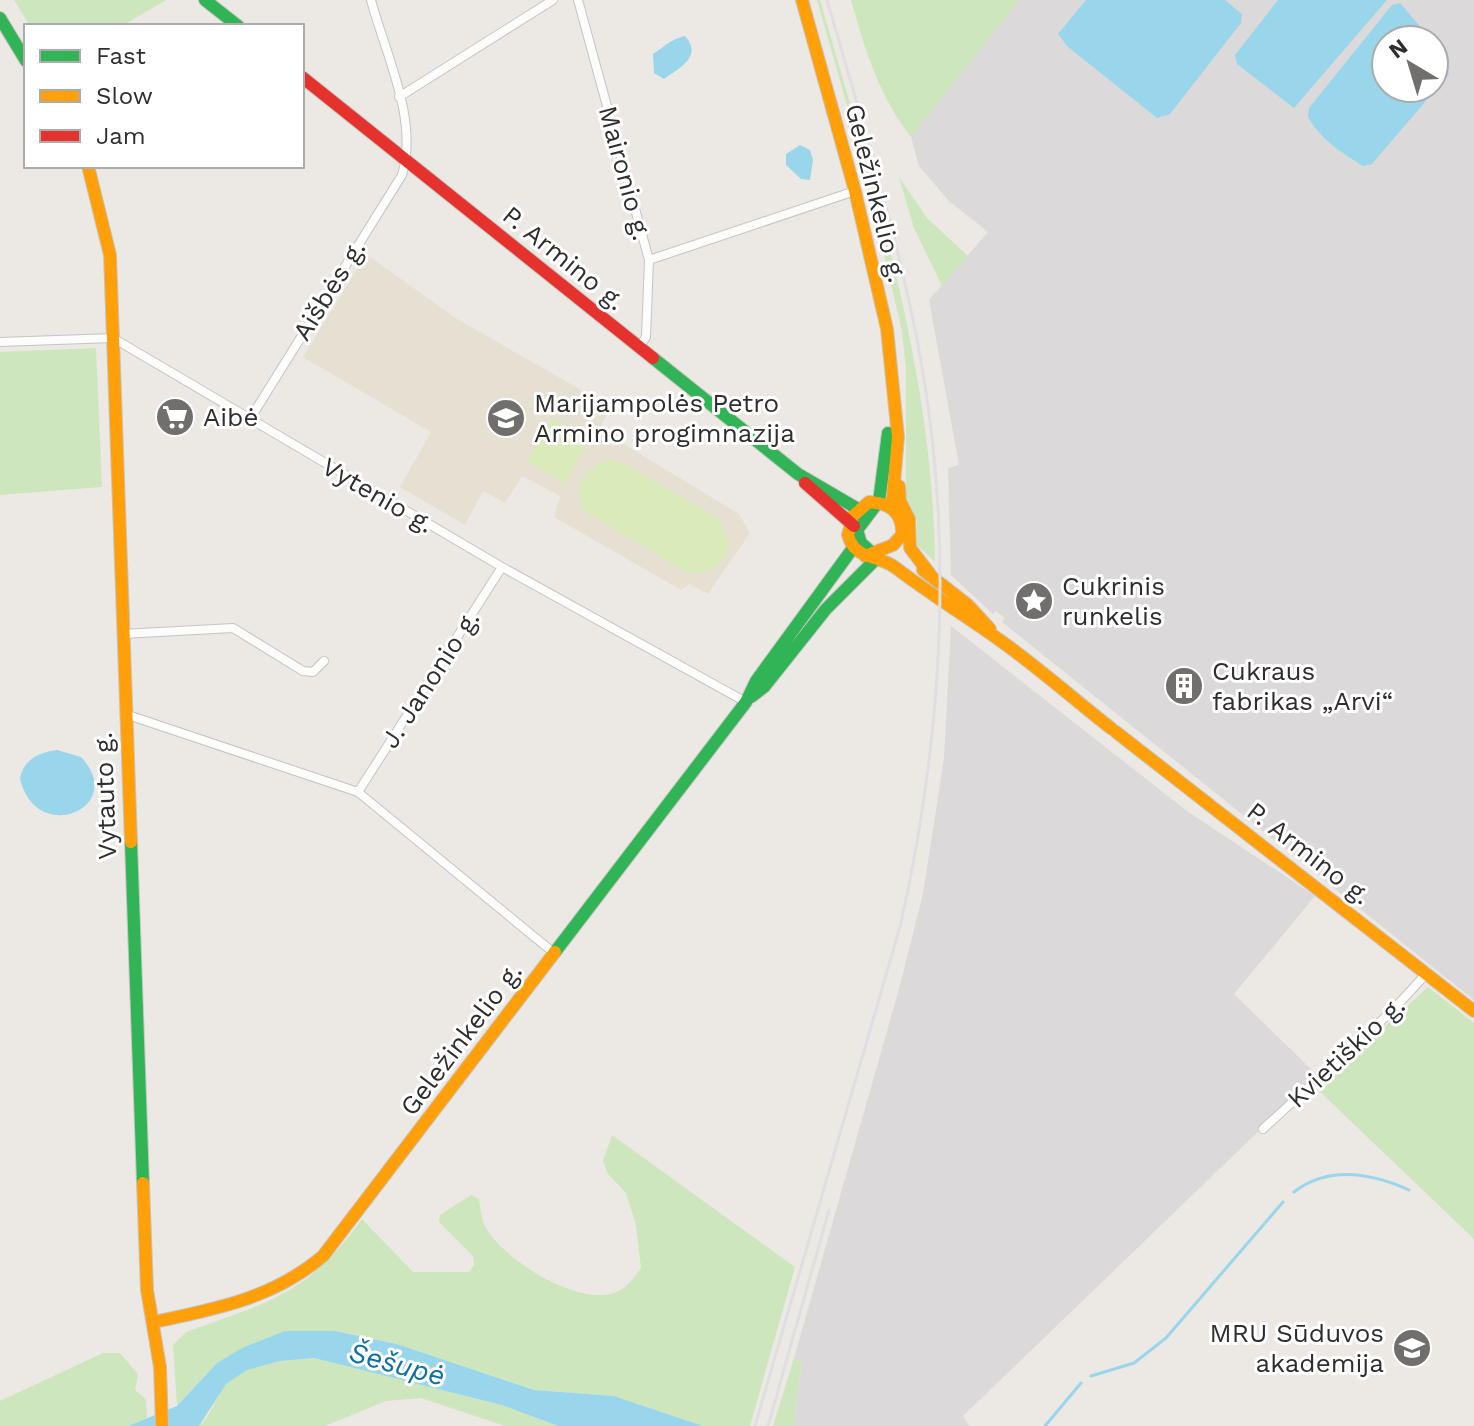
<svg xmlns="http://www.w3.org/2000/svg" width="1474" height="1426" viewBox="0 0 1474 1426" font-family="'Work Sans',sans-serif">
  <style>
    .industrial { fill: #dcd9db; fill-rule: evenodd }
    .education { fill: #e6e0d3 }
    .green { fill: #cee6be }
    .pitch { fill: #d9eabb }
    .water { fill: #99d6ec }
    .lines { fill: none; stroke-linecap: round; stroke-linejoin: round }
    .stream { stroke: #99d6ec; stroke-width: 3 }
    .street-casing { stroke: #c5c4c5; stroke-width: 10 }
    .fast-casing { stroke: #c6c5c4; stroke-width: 14 }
    .slow-casing { stroke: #c6c5c4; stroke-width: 14 }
    .jam-casing { stroke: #c6c5c4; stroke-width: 14 }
    .street { stroke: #fcfcfb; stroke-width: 8 }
    .fast { stroke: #30b455; stroke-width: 12 }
    .slow { stroke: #ff9f0a; stroke-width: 12 }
    .jam { stroke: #e5322d; stroke-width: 12 }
    .rail { stroke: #dfdfe1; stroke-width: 3 }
    .labels { text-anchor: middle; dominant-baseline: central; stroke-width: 6; stroke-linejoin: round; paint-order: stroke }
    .street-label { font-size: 26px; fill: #2e2e2e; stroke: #fff }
    .poi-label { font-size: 26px; fill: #2e2e2e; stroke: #fff; text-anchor: start }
    .water-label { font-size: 28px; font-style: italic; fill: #0d6fa3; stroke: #fff }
  </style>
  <rect width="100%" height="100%" fill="#ece8e4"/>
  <path class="industrial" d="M1020 0H1474V1000L1002 622 1005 618 996 611 993 614 951 575 948 468 959 465 929 300 988 232 949 201 919 166 911 137ZM1386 40H1434V88H1386Z
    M951 626 1187 811 1315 896 1234 994 1317 1075 963 1416 969 1426H794L802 1362 794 1358 899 989 923 894 944 758Z"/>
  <path class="education" d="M366 254 457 319 611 407 599 429 739 514 750 533 708 594 689 584 681 590 554 517 560 496 522 476 505 503 483 491 465 525 400 487 431 432 303 357Z"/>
  <path class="green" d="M14 0H166L122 26H30Z
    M817 0H820C873 184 933 369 935 562L917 545V521L906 496V369L902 331 858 144Z
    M851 0H1020L911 137C879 96 865 50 851 0Z
    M899 177 927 218 968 256 942 286 914 228Z
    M96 348 102 487 0 495V352Z
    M1428 987 1474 1023V1239L1317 1089Z
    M612 1135 795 1267 750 1426H703L614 1396 534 1390 397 1344 335 1331H285L217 1363 177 1406 173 1345 186 1332C271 1301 306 1296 362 1219L413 1272H469L474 1265 473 1256 439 1222 440 1215 471 1195 479 1199C480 1208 481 1216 484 1224 500 1258 576 1306 614 1293 626 1289 634 1278 641 1268L636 1225 626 1193 608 1174 603 1161Z
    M103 1353H120L138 1374 135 1390 146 1399 147 1418 128 1426H0V1401Z
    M314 1358 503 1405 558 1426H505L421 1398 386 1401 325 1426H199C212 1415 215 1397 226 1384 246 1362 286 1360 314 1358Z
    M794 1358 802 1361 794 1426H773Z"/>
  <path class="pitch" d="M552 418 590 439 565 483 527 461Z
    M613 460 623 463 719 519 729 543C725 565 709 576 687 573L583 510C571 486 588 463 613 460Z"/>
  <path class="water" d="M1086 0H1225L1242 14 1241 23 1170 114 1157 118 1068 47 1058 34Z
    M1278 0H1387L1294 108 1237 64 1235 55Z
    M1400 3 1432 40H1386V88H1434V43L1444 56 1449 74 1372 164 1363 166C1341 152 1321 140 1308 117L1309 108 1392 5Z
    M685 36C703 56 680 68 664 79L654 73 653 54C664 47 671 39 685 36Z
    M800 145 810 150 813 160 810 180 801 179 786 165V154Z
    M57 750 81 757C129 808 35 847 20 778 24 759 40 752 57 750Z
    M285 1331H335L397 1344 534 1390 614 1396 703 1426H558L502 1405 314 1358 280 1361 247 1370 226 1384 199 1426H128L177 1406 217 1363 242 1348Z"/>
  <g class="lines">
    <path class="stream" d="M1294 1192C1329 1165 1371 1173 1409 1190
      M1091 1376 1134 1363 1166 1338 1283 1202
      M1045 1426 1081 1383"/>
    <defs>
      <path id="street" d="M578 0 649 260 646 337 639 347
        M399 97 553 0
        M649 260 855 191
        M0 342 113 338 502 567 746 702
        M250 419 402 175C419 120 385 53 371 0
        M122 634 233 628 303 671 313 672 324 661
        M125 714 358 792 554 953
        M358 792 502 567
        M1263 1129 1392 1011 1427 973"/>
      <path id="fast" d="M205 0 238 26
        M0 18 26 61
        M653 358 798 474 858 509
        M870 551 861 543 857 530 879 501 888 433
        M751 697 764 687 826 609 875 560
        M131 842 143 1183
        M555 952 746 702 756 681 853 548"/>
      <path id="slow" d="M802 0 855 191 887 329 898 437 892 506
        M88 166 110 255 131 842
        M899 486 900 501 909 519 910 548 930 574
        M865 556 893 545 902 535C903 512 890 503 869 502L853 516 848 535C855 561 878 554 896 568 930 594 966 616 1001 641 1040 669 1075 700 1112 729
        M923 570 968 605 990 629
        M1116 732 1474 1011
        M143 1183 147 1290 160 1367 162 1426
        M154 1322C216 1309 274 1298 323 1256L555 952"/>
      <path id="jam" d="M302 77 653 358
        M805 483 854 526"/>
    </defs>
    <use href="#street" class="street-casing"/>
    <use href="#fast" class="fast-casing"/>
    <use href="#slow" class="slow-casing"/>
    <use href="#jam" class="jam-casing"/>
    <use href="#street" class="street"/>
    <use href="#fast" class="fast"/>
    <use href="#slow" class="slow"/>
    <use href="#jam" class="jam"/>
    <path class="rail" d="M755 1426 900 927C943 737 955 537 918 345 896 229 860 114 827 0
      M768 1426 829 1210"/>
  </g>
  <defs>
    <symbol id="supermarket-disc" viewBox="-11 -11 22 22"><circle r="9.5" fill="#706f6e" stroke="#fff"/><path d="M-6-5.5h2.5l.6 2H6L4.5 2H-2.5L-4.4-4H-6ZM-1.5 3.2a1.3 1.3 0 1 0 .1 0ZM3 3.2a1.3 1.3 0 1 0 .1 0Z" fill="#fff"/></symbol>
    <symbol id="school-disc" viewBox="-11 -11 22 22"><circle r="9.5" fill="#706f6e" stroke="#fff"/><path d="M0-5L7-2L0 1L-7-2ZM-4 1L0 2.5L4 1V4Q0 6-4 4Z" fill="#fff"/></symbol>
    <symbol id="sight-disc" viewBox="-11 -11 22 22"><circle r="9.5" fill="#706f6e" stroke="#fff"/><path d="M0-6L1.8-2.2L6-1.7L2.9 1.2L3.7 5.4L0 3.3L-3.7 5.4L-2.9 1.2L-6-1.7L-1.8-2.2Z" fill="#fff"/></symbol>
    <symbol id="building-disc" viewBox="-11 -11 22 22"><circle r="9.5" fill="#706f6e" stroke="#fff"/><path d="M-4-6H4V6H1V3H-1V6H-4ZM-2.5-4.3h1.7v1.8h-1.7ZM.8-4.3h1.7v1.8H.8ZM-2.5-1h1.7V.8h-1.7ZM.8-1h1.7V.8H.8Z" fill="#fff"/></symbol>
    <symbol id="university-disc" viewBox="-11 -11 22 22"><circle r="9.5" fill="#706f6e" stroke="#fff"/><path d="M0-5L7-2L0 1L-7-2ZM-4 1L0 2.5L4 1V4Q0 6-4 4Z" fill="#fff"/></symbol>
  </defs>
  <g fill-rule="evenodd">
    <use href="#supermarket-disc" x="153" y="395" width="44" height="44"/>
    <use href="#school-disc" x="484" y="396" width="44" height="44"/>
    <use href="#sight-disc" x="1012" y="579" width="44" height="44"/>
    <use href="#building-disc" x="1162" y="664" width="44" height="44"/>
    <use href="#university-disc" x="1390" y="1326" width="44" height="44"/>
  </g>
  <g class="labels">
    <g class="street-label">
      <text transform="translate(625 173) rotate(75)">Maironio g.</text>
      <text transform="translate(876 193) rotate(76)">Geležinkelio g.</text>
      <text transform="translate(564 258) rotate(39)">P. Armino g.</text>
      <text transform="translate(329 290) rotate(-58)">Aišbės g.</text>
      <text transform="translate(378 495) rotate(30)">Vytenio g.</text>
      <text transform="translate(430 679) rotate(-57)">J. Janonio g.</text>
      <text transform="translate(105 796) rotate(-92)">Vytauto g.</text>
      <text transform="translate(1309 853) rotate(38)">P. Armino g.</text>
      <text transform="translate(461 1039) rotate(-53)">Geležinkelio g.</text>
      <text transform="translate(1346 1052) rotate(-43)">Kvietiškio g.</text>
    </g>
    <g class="poi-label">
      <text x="534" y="403">Marijampolės Petro<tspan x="534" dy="30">Armino progimnazija</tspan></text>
      <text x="203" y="417">Aibė</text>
      <text x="1062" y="586">Cukrinis<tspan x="1062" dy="30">runkelis</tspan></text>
      <text x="1212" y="671">Cukraus<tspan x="1212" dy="30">fabrikas „Arvi“</tspan></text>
      <text x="1384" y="1333" text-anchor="end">MRU Sūduvos<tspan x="1384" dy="30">akademija</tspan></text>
    </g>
    <g class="water-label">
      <text transform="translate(397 1364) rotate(15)">Šešupė</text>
    </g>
  </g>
  <rect x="24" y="24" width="280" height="144" fill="#ffffff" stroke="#ababab" stroke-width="2"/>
  <rect x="40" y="50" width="40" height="12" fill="#30b455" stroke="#ababab" stroke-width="2"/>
  <text x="96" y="64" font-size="24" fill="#2e2e2e">Fast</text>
  <rect x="40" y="90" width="40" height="12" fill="#ff9f0a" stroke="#ababab" stroke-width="2"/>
  <text x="96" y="104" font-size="24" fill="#2e2e2e">Slow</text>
  <rect x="40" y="130" width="40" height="12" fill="#e5322d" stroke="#ababab" stroke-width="2"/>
  <text x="96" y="144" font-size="24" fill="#2e2e2e">Jam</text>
  <g transform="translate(1410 64) rotate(322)"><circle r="38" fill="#ffffff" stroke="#ababab" stroke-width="2"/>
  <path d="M0-6L14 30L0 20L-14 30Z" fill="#706f6e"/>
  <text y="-12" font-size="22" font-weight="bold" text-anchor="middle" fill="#2e2e2e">N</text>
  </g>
</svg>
